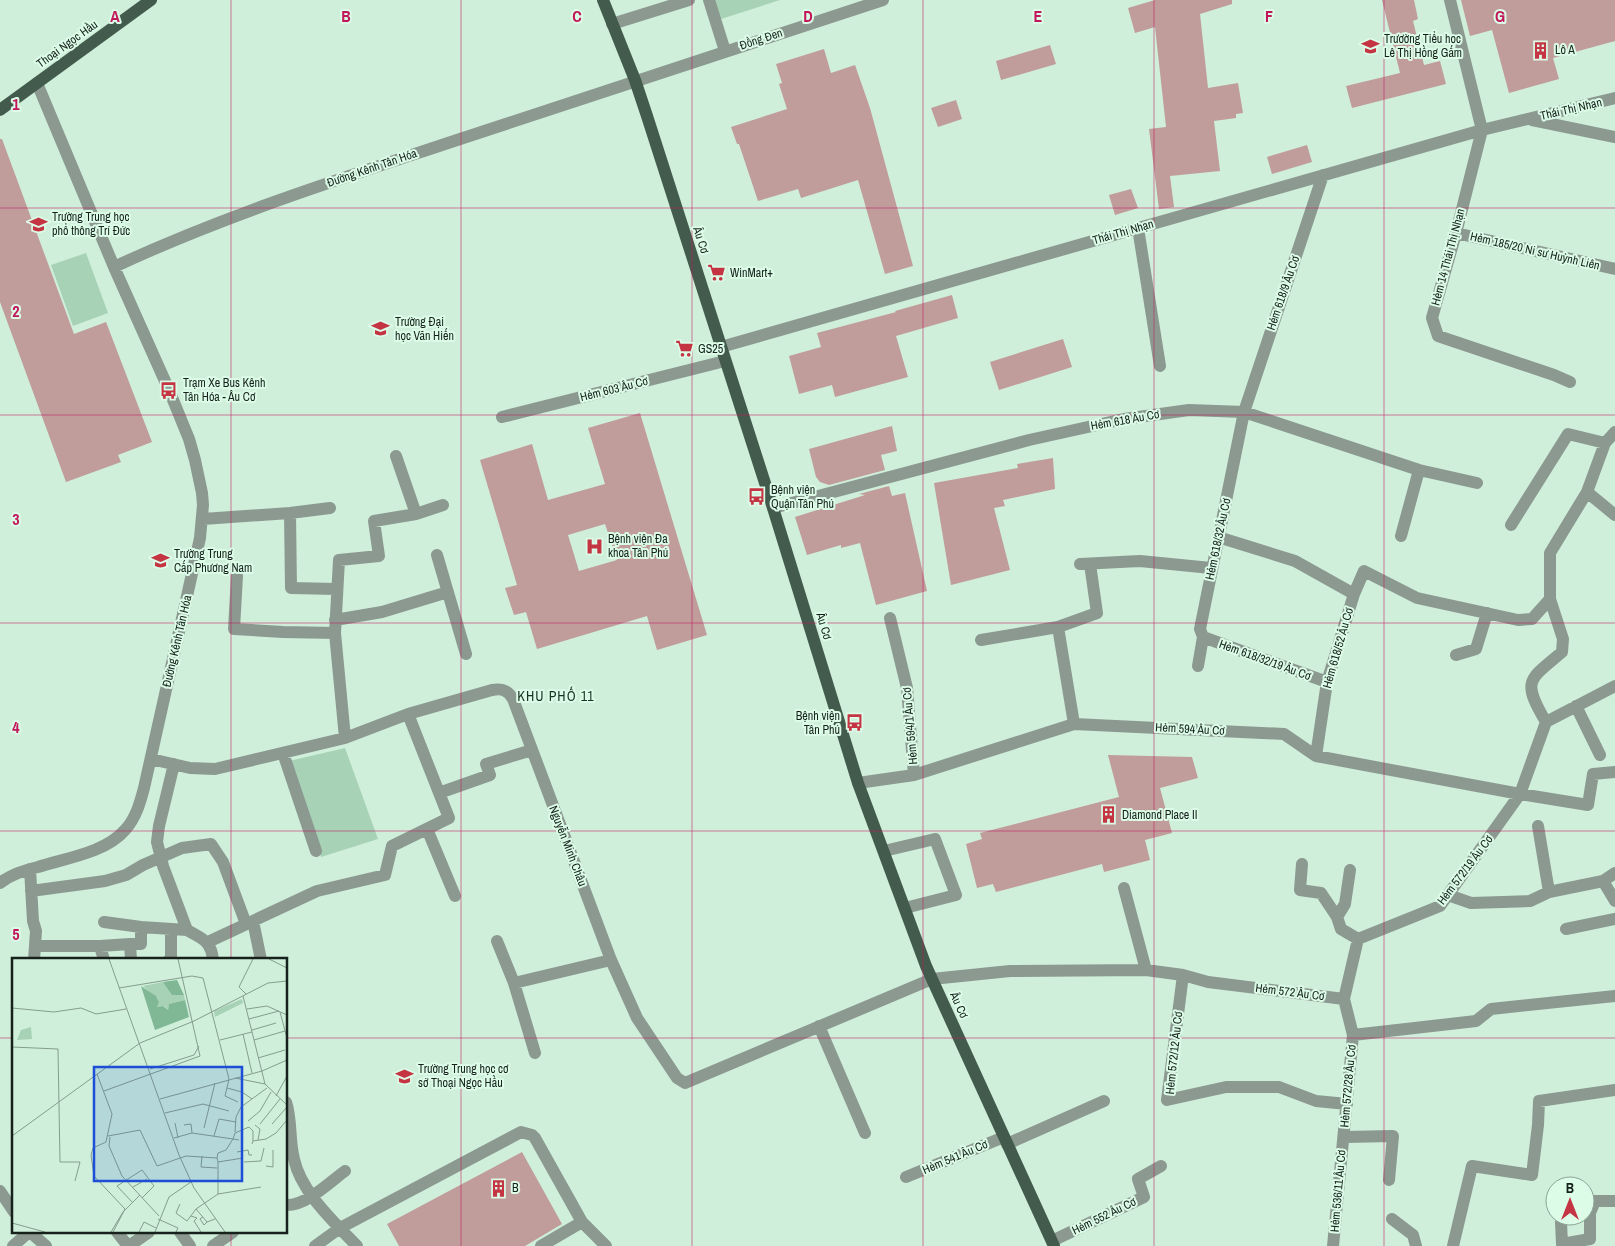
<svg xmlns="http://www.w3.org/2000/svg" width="1615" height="1246" viewBox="0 0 1615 1246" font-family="'Archivo Narrow',sans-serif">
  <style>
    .green { fill: #a7d2b6 }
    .building { fill: #c09c9b; fill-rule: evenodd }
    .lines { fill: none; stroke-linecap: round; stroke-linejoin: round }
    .minor { stroke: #8c9991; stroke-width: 12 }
    .major { stroke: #435b4c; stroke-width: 12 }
    .grid { fill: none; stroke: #c2185b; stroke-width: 1; stroke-opacity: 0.55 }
    .labels { text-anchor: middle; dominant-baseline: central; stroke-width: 4; stroke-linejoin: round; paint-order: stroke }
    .street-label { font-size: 12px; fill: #15211a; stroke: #dcfce7 }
    .poi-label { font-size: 12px; fill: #15211a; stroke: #dcfce7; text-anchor: start }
    .neighbourhood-label { font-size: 14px; letter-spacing: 1px; fill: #193324; stroke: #dcfce7 }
    .inset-road { fill: none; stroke: #859d8d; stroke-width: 1 }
    .view { fill: #1d4ed8; fill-opacity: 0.15; stroke: #1d4ed8; stroke-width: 2.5 }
    .inset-edge { fill: none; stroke: #15211a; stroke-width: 2.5 }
    .grid-label { font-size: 16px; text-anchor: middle; font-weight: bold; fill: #c2185b; stroke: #dcfce7; stroke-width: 4; stroke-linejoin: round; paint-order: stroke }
  </style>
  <rect width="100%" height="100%" fill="#cfefda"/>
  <path class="green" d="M715 0H780L718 20Z
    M86 253 108 313 73 326 51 265Z
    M345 748 378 839 321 857 289 761Z"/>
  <path class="building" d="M1155 0H1232V4L1200 14 1208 88 1238 83 1243 113 1236 114V118L1214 121 1220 171 1170 176 1174 207 1159 209 1149 129 1166 127 1155 27 1135 33 1128 8Z
    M1382 0H1414L1418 19 1413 21 1424 65 1440 61 1446 84 1352 108 1346 86 1400 73Z
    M1461 0H1615V41L1553 58 1559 79 1509 93 1492 30 1470 36Z
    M1050 45 1056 64 1001 80 996 61Z
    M824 49 831 73 855 65 870 108 913 266 885 274 858 180 801 198 798 189 758 201 739 144H737L731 127 787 109 779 84 782 83 776 64Z
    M956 100 962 119 938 127 931 108Z
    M0 139H2L74 334 106 322 152 442 118 455 121 462 66 482 0 302Z
    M1307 145 1312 162 1272 174 1267 157Z
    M1131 189 1138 208 1115 215 1109 195Z
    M952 295 958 318 896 336 908 377 835 397 832 385 799 394 789 356 821 347 817 333 896 312 895 311Z
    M1063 339 1072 367 999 390 990 362Z
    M640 413 707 635 657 650 647 616 537 649 526 612 514 615 505 588 517 585 480 460 532 444 548 500 605 484 588 428ZM605 524 617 560 579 571 568 535Z
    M892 426 897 451 881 455 885 470 829 485 820 482 816 477 809 449Z
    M1053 458 1055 489 1003 500 1005 506 994 508 1010 570 951 585 934 483 1018 468 1017 464Z
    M889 486 892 496 905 493 927 591 876 605 860 543 841 548V545L807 555 795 517 865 495 859 494Z
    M1108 755 1192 757 1198 778 1160 788 1172 833 1145 840 1150 860 1104 872 1102 864 996 892 993 884 977 888 966 844 982 839 980 833 1119 797Z
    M522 1152 562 1224 525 1246H399L387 1224Z"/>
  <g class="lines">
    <path class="minor" d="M709 0 725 51
      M1450 0 1482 130 1456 233 1432 318 1438 336 1554 375 1570 382
      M612 24 689 0
      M1532 120 1615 137
      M1138 228 1160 366
      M1456 233 1615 269
      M114 267C223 216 337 180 451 142 595 94 739 46 883 0
      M721 347 1482 130 1615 98
      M502 417 725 361
      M396 456 416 514
      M1587 492 1615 515
      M773 508 1029 440 1124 419 1189 410 1244 412 1419 470 1477 483
      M290 513 291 588 336 589
      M203 519 290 513 330 508
      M1511 525 1568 434 1605 443
      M1401 536 1419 470
      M1218 537 1295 561 1354 594
      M437 555 466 654
      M1080 564 1140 561 1211 568
      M237 576 234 629 283 632 335 633
      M890 618 907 688 914 775
      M335 620 382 612 448 592
      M1058 627 1097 613 1090 564
      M1203 637 1327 682
      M981 640 1058 627 1074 724
      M1456 655 1476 649 1487 613
      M1198 666 1203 637 1200 629 1244 412 1323 175
      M1576 706 1600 755
      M1546 722C1521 680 1529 680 1562 652L1563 639 1550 599V553L1587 492 1605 443 1615 432
      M345 738 335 633 339 560 379 556 374 521 416 514 443 505
      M283 753 316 851
      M1316 756 1327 682 1354 594 1364 571 1417 598 1518 620 1532 619 1550 599
      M151 759 190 768 215 769 345 738 408 714 492 690C502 688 508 690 513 699L611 960 637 1018 677 1078 685 1083 932 979 1010 971 1146 970 1183 975 1208 982 1344 999 1353 1035 1476 1021 1491 1009 1615 996
      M174 764 159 826 157 842 163 866 187 930C202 939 211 940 213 960
      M858 783 914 775 1074 724 1284 734 1316 756 1520 794 1546 722 1615 686
      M439 793 490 775 486 764 532 750
      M1538 826 1549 892
      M427 829 455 896
      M884 851 935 839 956 895 905 908
      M1302 864 1300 890 1321 893 1337 917 1341 929 1358 939
      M30 869 33 921 36 931 34 960
      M1615 873 1603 881 1615 901
      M0 883C10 875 25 870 38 867 66 858 105 853 125 830 136 818 140 803 144 788L200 538 203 505 202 493 195 460 189 439 169 390 114 267 37 83
      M1124 888 1146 970
      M31 891 105 881 126 875 143 865 182 848 211 844 223 862 246 924
      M1448 895 1471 903 1530 901 1549 892 1603 881
      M1337 917 1345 904 1350 870
      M253 921 261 960
      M104 922 141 927
      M1566 929 1615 919
      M497 941 514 983 535 1053
      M208 942 317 891 385 875 392 846 449 818 408 714
      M35 946H100L130 944
      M100 946 104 960
      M131 960 130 944H141V927L187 930
      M169 960 171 958V930
      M1183 975 1167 1100 1226 1087H1279L1316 1101 1347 1104
      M514 983 611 960
      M1344 999 1358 939 1440 906 1520 794 1588 805 1593 774 1615 772
      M819 1026 865 1133
      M286 1102C292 1120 289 1140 294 1159 301 1192 334 1222 357 1246
      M1344 1137 1393 1136 1389 1180
      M1007 1144 1104 1101
      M906 1177 1004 1137
      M0 1191 14 1212
      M286 1205C306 1206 330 1182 345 1171
      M1392 1219 1413 1235 1416 1246
      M1561 1222 1562 1244 1590 1239V1213L1595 1201H1615
      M30 1232 46 1246
      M117 1232 128 1246
      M180 1232 190 1246
      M1052 1241 1144 1197 1138 1179 1161 1166
      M13 1246 29 1232
      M129 1246 149 1232
      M213 1246 233 1232
      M315 1246 340 1228 521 1132 532 1135 535 1138 582 1222 606 1246
      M541 1246 582 1222
      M1333 1246 1353 1035
      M1453 1246 1472 1166 1532 1175 1538 1125 1539 1101 1615 1090"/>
    <path class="major" d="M603 0 635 80 647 116 773 508 858 783 926 966 1054 1246
      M0 110 151 0"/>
  </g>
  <path class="grid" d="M231 0V960M461 0V1246M692 0V1246M923 0V1246M1154 0V1246M1384 0V1246M0 208H1615M0 415H1615M0 623H1615M0 831H1615M0 1038H14M286 1038H1615M231 1232V1246"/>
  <defs>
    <symbol id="school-bare" viewBox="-9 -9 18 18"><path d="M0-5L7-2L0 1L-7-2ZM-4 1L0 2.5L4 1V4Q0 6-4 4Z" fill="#c43442" stroke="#dcfce7" stroke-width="2.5" paint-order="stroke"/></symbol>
    <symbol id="building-bare" viewBox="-9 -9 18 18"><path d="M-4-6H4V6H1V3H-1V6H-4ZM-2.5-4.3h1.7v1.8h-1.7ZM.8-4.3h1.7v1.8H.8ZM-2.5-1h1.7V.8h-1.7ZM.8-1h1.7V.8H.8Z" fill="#c43442" stroke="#dcfce7" stroke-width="2.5" paint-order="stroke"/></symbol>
    <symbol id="supermarket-bare" viewBox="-9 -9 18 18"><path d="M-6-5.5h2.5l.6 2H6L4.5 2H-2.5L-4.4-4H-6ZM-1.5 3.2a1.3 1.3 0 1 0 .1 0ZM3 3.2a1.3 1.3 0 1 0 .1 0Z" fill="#c43442" stroke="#dcfce7" stroke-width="2.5" paint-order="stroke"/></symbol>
    <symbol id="university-bare" viewBox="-9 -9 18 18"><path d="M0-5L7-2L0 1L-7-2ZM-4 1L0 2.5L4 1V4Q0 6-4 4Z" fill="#c43442" stroke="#dcfce7" stroke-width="2.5" paint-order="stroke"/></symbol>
    <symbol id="bus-bare" viewBox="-9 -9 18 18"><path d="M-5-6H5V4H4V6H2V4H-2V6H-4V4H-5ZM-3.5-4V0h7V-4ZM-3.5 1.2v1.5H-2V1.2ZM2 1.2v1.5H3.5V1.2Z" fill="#c43442" stroke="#dcfce7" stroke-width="2.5" paint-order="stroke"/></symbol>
    <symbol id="hospital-bare" viewBox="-9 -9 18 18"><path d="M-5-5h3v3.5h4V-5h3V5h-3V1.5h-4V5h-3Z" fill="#c43442" stroke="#dcfce7" stroke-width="2.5" paint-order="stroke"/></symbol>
  </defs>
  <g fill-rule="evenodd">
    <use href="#school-bare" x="1358" y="34" width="25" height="25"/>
    <use href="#building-bare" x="1528" y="38" width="25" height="25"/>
    <use href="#school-bare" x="26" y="212" width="25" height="25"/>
    <use href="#supermarket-bare" x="704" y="260" width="25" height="25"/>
    <use href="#university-bare" x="368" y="316" width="25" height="25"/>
    <use href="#supermarket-bare" x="672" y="336" width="25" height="25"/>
    <use href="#bus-bare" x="156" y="378" width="25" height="25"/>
    <use href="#bus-bare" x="744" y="484" width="25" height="25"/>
    <use href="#hospital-bare" x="582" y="534" width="25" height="25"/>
    <use href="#school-bare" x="148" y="548" width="25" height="25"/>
    <use href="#bus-bare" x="842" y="710" width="25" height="25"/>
    <use href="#building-bare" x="1096" y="802" width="25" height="25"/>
    <use href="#school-bare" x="392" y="1064" width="25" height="25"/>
    <use href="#building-bare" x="486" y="1176" width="25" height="25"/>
  </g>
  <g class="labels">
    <g class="street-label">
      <text transform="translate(761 39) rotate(-18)">Đồng Đen</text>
      <text transform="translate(67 44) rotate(-36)">Thoại Ngọc Hầu</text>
      <text transform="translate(1571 109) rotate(-13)">Thái Thị Nhạn</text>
      <text transform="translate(372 168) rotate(-19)">Đường Kênh Tân Hóa</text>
      <text transform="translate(1123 232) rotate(-16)">Thái Thị Nhạn</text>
      <text transform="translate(701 240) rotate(72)">Âu Cơ</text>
      <text transform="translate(1535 251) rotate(13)">Hẻm 185/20 Ni sư Huỳnh Liên</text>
      <text transform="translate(1448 257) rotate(-75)">Hẻm 14 Thái Thị Nhạn</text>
      <text transform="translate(1283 293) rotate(-71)">Hẻm 618/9 Âu Cơ</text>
      <text transform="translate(614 389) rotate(-14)">Hẻm 603 Âu Cơ</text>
      <text transform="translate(1125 420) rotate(-10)">Hẻm 618 Âu Cơ</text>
      <text transform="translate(1218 539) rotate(-78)">Hẻm 618/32 Âu Cơ</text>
      <text transform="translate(824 626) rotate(73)">Âu Cơ</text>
      <text transform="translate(177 641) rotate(-77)">Đường Kênh Tân Hóa</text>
      <text transform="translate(1338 648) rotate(-74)">Hẻm 618/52 Âu Cơ</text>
      <text transform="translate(1265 660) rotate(20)">Hẻm 618/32/19 Âu Cơ</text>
      <text transform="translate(910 726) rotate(-95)">Hẻm 594/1 Âu Cơ</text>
      <text transform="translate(1190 729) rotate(3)">Hẻm 594 Âu Cơ</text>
      <text transform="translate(568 846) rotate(69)">Nguyễn Minh Châu</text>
      <text transform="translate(1465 870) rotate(-53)">Hẻm 572/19 Âu Cơ</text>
      <text transform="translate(1290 992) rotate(7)">Hẻm 572 Âu Cơ</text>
      <text transform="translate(959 1005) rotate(66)">Âu Cơ</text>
      <text transform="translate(1174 1053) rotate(-84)">Hẻm 572/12 Âu Cơ</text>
      <text transform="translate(1348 1086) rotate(-85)">Hẻm 572/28 Âu Cơ</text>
      <text transform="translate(955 1157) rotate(-23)">Hẻm 541 Âu Cơ</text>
      <text transform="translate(1338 1191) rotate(-85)">Hẻm 536/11 Âu Cơ</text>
      <text transform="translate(1104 1216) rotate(-26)">Hẻm 552 Âu Cơ</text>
    </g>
    <g class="poi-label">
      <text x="1384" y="39">Trươờng Tiểu học<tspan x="1384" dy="14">Lê Thị Hồng Gấm</tspan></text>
      <text x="1555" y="50">Lô A</text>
      <text x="52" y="217">Trường Trung học<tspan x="52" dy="14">phổ thông Trí Đức</tspan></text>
      <text x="730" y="273">WinMart+</text>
      <text x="395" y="322">Trường Đại<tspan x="395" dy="14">học Văn Hiến</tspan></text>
      <text x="698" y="349">GS25</text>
      <text x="183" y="383">Trạm Xe Bus Kênh<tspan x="183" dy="14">Tân Hóa - Âu Cơ</tspan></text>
      <text x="771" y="490">Bệnh viện<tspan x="771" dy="14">Quận Tân Phú</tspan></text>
      <text x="608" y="539">Bệnh viện Đa<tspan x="608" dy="14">khoa Tân Phú</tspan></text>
      <text x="174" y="554">Trường Trung<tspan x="174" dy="14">Cấp Phương Nam</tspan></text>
      <text x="840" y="716" text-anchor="end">Bệnh viện<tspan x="840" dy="14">Tân Phú</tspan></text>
      <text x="1122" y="815">Diamond Place II</text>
      <text x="418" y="1069">Trường Trung học cơ<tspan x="418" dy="14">sở Thoại Ngọc Hầu</tspan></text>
      <text x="512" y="1188">B</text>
    </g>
    <g class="neighbourhood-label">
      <text x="556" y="696">KHU PHỐ 11</text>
    </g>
  </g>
  <g transform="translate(12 958)">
    <rect width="275" height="275" fill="#cfefda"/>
    <path d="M151 24 163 37H172L173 42 157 46 156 52 152 48 145 49 146 41 131 28ZM230 41 231 45 203 59 202 53ZM19 69 20 81 5 82 9 72Z" fill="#a7d2b6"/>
    <path d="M165 22 172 37H160L151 24ZM129 28 144 38 147 44 145 49 151 48 156 52 157 46 173 42 177 59 143 72Z" fill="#80b896"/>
    <path class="inset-road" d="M97 1 167 197 182 230 213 274M257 1 275 10M107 30 180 18 191 20 217 121 213 138 226 144M234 36 227 29 241 1M231 38 253 126 275 147M0 50 42 54 69 50 84 56 114 51M235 51 255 48 275 57M268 54 275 80M237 61 267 53M240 72 264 65M231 76 240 115M208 82 240 74M242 82 273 73M128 85 182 63 256 25 275 23M0 89 46 91 48 204H68L63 223M246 100 273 92M138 111 182 97 187 88M85 116 100 156 94 184 81 190 79 197 82 218 113 251 101 274M223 120 253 126M215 130 230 134 240 141M92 133 188 98 166 1M264 138 275 118M148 141 250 113 275 102M153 155 191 146 217 153M236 163 248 153 259 134M163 165 166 180M248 166 268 141M260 166 275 149M172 167 179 166 180 175M243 167 248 171 246 182M192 170 203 125M223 174 224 159 229 149 255 130M0 178 128 85M96 178 128 172 145 208 174 198 205 200 206 204 231 200M202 178 207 161 224 164M98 179 97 188 110 218 147 258M162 180 180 175 221 181 223 175 237 169 241 173V183M240 186 241 183 254 181 264 175 275 162M225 194 236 192 237 197H240M190 198 189 209 205 210M205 200 206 195 214 192 221 181 227 182M206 204V236M232 204 249 203 252 190M254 208 261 209V192M121 229 135 221M121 245 105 228 130 212 142 228 130 240M168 246 164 255 175 263 184 251 206 236 249 229M184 251 195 264 203 261M179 258 185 260 182 263 189 274M191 259 188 261 192 267 195 264M146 261 166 270 164 274M0 265 33 274M99 274 111 254 128 237M127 274 132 264 144 270M143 274 157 239 179 224"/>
    <path class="view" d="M82 109H230V223H82Z"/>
    <rect width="275" height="275" class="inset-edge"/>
  </g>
  <g class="grid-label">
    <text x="115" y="22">A</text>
    <text x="346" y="22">B</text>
    <text x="577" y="22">C</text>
    <text x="808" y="22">D</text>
    <text x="1038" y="22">E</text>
    <text x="1269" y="22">F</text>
    <text x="1500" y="22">G</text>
    <text x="16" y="110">1</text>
    <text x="16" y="317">2</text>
    <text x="16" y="525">3</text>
    <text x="16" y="733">4</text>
    <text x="16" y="940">5</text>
  </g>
  <g transform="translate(1570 1201)"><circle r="24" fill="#dcfce7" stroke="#8ca495"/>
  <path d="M0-4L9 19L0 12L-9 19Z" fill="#c43442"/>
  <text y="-8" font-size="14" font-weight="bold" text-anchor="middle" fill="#15211a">B</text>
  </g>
</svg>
